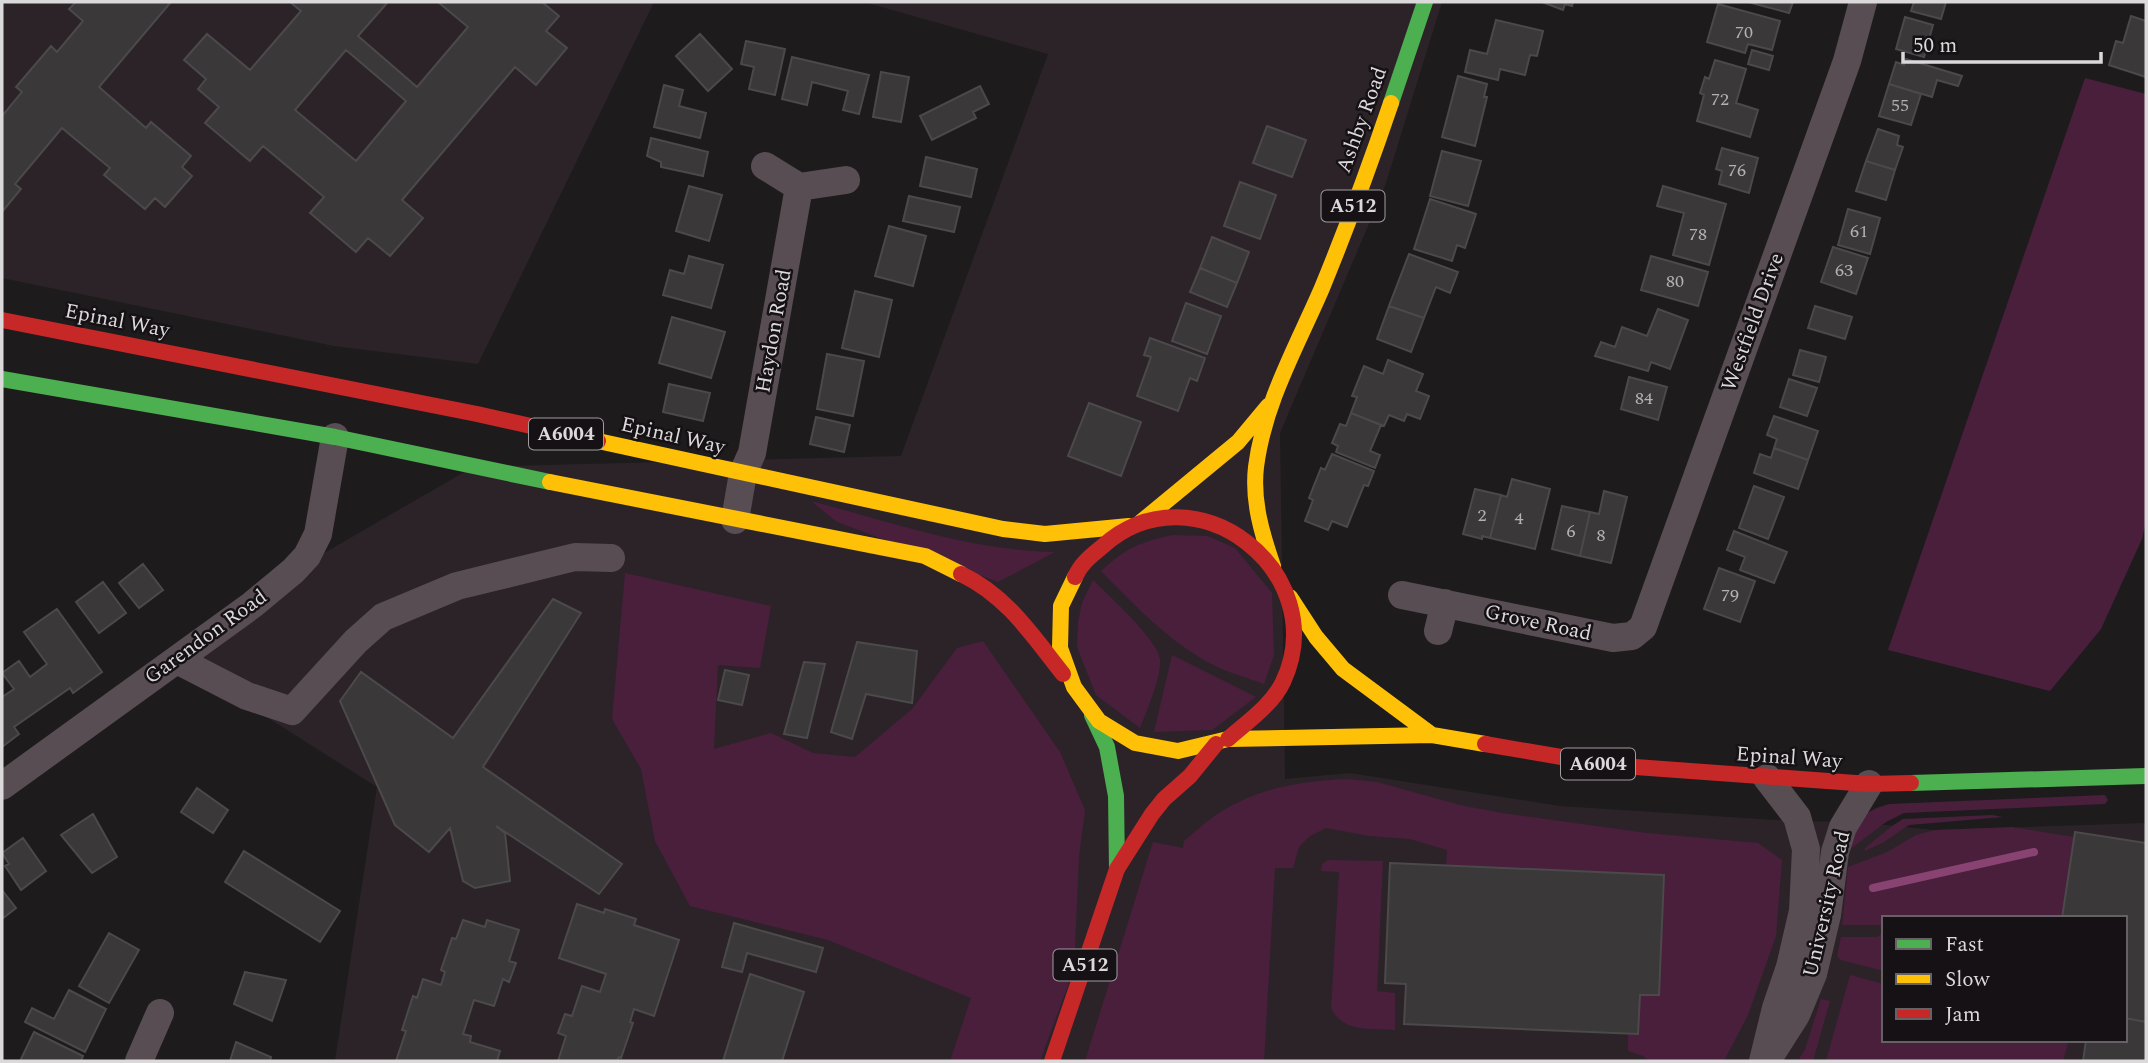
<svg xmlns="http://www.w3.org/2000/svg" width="2148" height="1063" viewBox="0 0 2148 1063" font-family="Spectral,serif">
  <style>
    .built { fill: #2c2329; fill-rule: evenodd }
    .green { fill: #491f3c }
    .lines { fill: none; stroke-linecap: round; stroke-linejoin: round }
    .stream { stroke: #894373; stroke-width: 8 }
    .building { fill: #3a3839; stroke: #4b494a; stroke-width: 2; fill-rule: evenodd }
    .street { stroke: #584d53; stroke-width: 28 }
    .fast { stroke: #4caf50; stroke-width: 16 }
    .slow { stroke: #ffc107; stroke-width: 16 }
    .jam { stroke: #c62828; stroke-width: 16 }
    .labels { text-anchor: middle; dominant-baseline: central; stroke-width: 5; stroke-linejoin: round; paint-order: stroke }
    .number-label { font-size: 18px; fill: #b4b1b2 }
    .shield { fill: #151114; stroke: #a09d9f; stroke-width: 2 }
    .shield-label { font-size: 19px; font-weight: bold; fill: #dcd9db }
    .street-label { font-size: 21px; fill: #dcd9db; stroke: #151114 }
  </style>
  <rect width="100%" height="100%" fill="#1e1b1d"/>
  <path class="built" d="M2 2H654L478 364 334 346 2 278Z
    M864 2H1442L1385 186 1280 433 1285 779 1350 773 1560 806 1775 820 1865 823 1934 830 2146 823V1061H335L377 787 177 660 293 571 473 467 901 456 1048 54ZM1884 918H2125V1040H1884Z"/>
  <path class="green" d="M2085 78 2146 94V521L2142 539 2101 629 2050 691 1888 650Z
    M811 501C891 522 972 551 1055 552L998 582 837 522Z
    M1173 535 1207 536 1235 548 1272 593 1274 655 1264 684C1242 676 1219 670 1199 657 1161 634 1132 602 1101 571 1126 548 1140 542 1173 535Z
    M625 573 771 606 760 668 718 665 714 749 771 733 813 753 855 757 912 709 957 648 983 641 1060 752 1085 810 1079 856 1074 969 1040 1061H950L971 998 828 940 690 906 655 841 641 769 612 719Z
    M1093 580C1108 595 1158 640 1160 659 1162 676 1146 712 1140 728L1096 695 1077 647 1078 622 1082 603Z
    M1172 655 1256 697 1212 730 1154 732Z
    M1347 779 1377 782 1460 805 1502 813 1647 833 1758 843 1782 860 1776 936 1748 1015 1724 1061H1650L1643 1056 1628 1051V1034H1638L1640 995H1659L1664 875 1446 866 1447 850 1410 839 1369 836 1326 828 1310 836 1299 847 1293 868H1275L1264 1061H1085L1153 842 1183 848 1184 841C1196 831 1209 819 1222 811 1261 787 1303 781 1347 779Z
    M2105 795 2108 800 2105 804 1904 813 1886 822 1849 850C1858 821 1858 813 1889 804Z
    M1992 815 2003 817 1909 825 1884 842 1865 851V848L1892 826 1903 819Z
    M2012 827 2074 837 2062 918H1884V971L1841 960 1837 956 1841 937H1878L1882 932 1880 925H1842L1848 867 1887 852 1916 835 1935 830Z
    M1328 860 1383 861 1377 991 1395 993V1030C1371 1028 1343 1033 1331 1008L1339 872 1321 871 1322 864Z
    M1850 975 1884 984V1040H2069L2063 1061H1826Z
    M1821 999 1830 1001 1813 1061H1798L1805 1049Z"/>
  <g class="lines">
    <path class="stream" d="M1873 888 2034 852"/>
  </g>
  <path class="building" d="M76 2H171L99 87 146 128 151 122 191 156 182 167 192 176 165 207 155 198 145 209 104 175 110 168 62 128 15 184 21 189 2 212V116L22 92 16 87 51 46 57 52 83 21 69 9Z
    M290 2H388L358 36 417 87 468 27 438 2H542L559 16 546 31 567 48 536 85 515 67 402 200 423 218 390 256 368 238 356 252 310 213 324 197 263 146 250 161 205 123 219 107 198 89 206 79 184 60 207 34 250 70 301 11ZM346 50 406 101 356 161 295 110Z
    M1542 2H1573L1572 6 1565 4 1563 10Z
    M1748 2H1793L1789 13Z
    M1914 2H1946L1941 19 1911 11Z
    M1718 4 1780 21 1772 50 1748 44 1745 53 1707 42Z
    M2131 16 2146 21V77L2109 65 2116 41 2123 43Z
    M1905 17 1933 25 1924 57 1896 49Z
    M1496 20 1543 31 1537 56 1530 55 1525 75 1500 69 1498 80 1465 72 1470 50 1487 54Z
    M700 34 732 69 708 91 676 56Z
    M746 41 785 49 775 95 749 89 754 67 741 64Z
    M1752 50 1773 56 1769 70 1748 64Z
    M792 57 869 75 859 114 843 110 848 91 812 82 807 105 782 99Z
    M1906 59 1962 76 1958 86 1937 80 1932 97 1889 84 1896 62 1904 65Z
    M1715 60 1746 69 1736 103 1758 110 1750 137 1697 121 1704 95 1700 93 1705 77 1709 79Z
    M881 72 909 77 901 122 873 117Z
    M1458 76 1487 84 1484 97H1487L1475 146 1442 137Z
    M1889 84 1921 94 1911 125 1879 116Z
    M664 85 683 90 679 106 706 113 700 138 654 127Z
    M980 86 989 104 973 112 976 118 932 140 920 116Z
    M1267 126 1306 140 1292 177 1253 163Z
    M1878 129 1899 136 1897 145 1903 147 1895 170 1866 161Z
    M651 138 708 152 703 176 661 167V162L647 156Z
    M1722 148 1758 158 1749 193 1719 184 1722 171 1716 169Z
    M1442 151 1481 161 1468 206 1430 196Z
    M926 157 977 169 971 197 920 186Z
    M1866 161 1895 170 1886 200 1856 191Z
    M1240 182 1276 195 1260 239 1224 226Z
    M689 186 722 195 709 241 676 231Z
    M1663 186 1726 204 1709 265 1673 255 1684 213 1657 206Z
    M909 196 960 207 954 232 903 221Z
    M1430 199 1476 214 1465 248 1457 245 1452 261 1414 249Z
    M1848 209 1880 218 1870 254 1838 245Z
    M889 226 926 236 913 286 875 276Z
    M1212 237 1249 252 1237 283 1200 268Z
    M1833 247 1868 258 1856 294 1821 282Z
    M1409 254 1458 272 1450 293 1436 287 1424 318 1389 306Z
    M689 256 723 265 711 308 663 295 670 270 684 274Z
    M1651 256 1708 272 1698 306 1641 290Z
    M1200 268 1237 283 1227 307 1190 292Z
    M855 291 892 300 879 357 842 348Z
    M1186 303 1221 316 1207 354 1172 341Z
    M1389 306 1424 318 1411 352 1377 339Z
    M1815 306 1852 317 1845 339 1808 328Z
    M1658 309 1688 320 1670 369 1651 362 1648 371 1595 356 1601 342 1615 347 1622 327 1647 336Z
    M672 317 725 332 711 378 659 363Z
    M1150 338 1205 358 1197 381 1190 378 1178 411 1137 396 1151 357 1144 355Z
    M1800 350 1826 357 1819 382 1793 375Z
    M827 354 864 361 853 416 817 409Z
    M1388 360 1423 374 1416 391 1429 396 1420 419 1407 414 1404 421 1389 415 1384 426 1351 413 1357 397 1352 396 1364 366 1383 374Z
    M1629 377 1667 387 1658 420 1621 409Z
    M1789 379 1817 388 1807 416 1780 407Z
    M669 384 710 393 703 421 663 412Z
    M1089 403 1141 422 1121 476 1068 456Z
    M1351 413 1381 425 1370 451 1380 455 1375 468 1336 452 1338 446 1332 443 1340 424 1346 426Z
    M1774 416 1818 431 1808 460 1774 448 1777 439 1767 435Z
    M816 417 850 425 844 452 810 444Z
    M1774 448 1808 460 1798 489 1754 473 1760 454 1771 458Z
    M1332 454 1374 471 1368 486 1364 485 1347 527 1332 521 1328 530 1305 521 1313 500 1309 498 1321 468 1325 470Z
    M1512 479 1550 489 1535 549 1490 538 1501 495 1507 497Z
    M1754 486 1784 497 1768 539 1739 528Z
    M1475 489 1501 495 1490 538 1482 536V539L1463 534Z
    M1604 491 1627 497 1611 563 1580 556 1590 512 1599 514Z
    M1562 506 1590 512 1580 556 1552 549Z
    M1734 531 1787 552 1774 583 1740 570 1745 557 1727 550Z
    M143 564 163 590 139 608 119 583Z
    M1719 568 1755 581 1740 622 1704 609Z
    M103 582 126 613 99 633 76 602Z
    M553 599 581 613 483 767 622 864 599 894 496 826 505 833 510 881 475 888 463 881 450 828 429 852 395 825 340 701 361 672 453 738Z
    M57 609 102 672 73 693 70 688 14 727 19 734 2 747V697L14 689 2 673 19 661 30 677 47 664 24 632Z
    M857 642 917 651 912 703 866 694 852 739 831 732Z
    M804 662 825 664 807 738 784 734Z
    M725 670 749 675 742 705 718 700Z
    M197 788 228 810 213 833 181 812Z
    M93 814 117 857 92 873 61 835Z
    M2075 832 2146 843V1022L2125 1018V918H2062Z
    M23 838 46 871 21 890 5 866 9 864 2 853Z
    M244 851 340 911 320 942 225 882Z
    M1390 863 1664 875 1659 995H1640L1638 1034 1404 1024 1406 984 1385 983Z
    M2 890 16 908 2 919Z
    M577 904 604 913 605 909 636 919 634 925 679 940 654 1016 634 1009 630 1022 633 1023 621 1058 619 1057 617 1061H558L566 1036 558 1033 565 1014 572 1016 582 986 600 992 606 974 559 958Z
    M463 920 485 927 487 920 519 930 509 961 516 963 509 982 503 979 494 1006 474 1000 463 1034 471 1036 470 1042 500 1051 497 1061H396L406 1031 402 1030 413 996 417 998 423 979 441 985 445 972 441 970 452 938 456 939Z
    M734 923 823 948 816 972 747 953 742 972 722 967Z
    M109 933 139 950 109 1003 79 986Z
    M245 972 286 980 272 1021 234 1004Z
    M750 974 804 992 782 1061H723Z
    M69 990 106 1009 85 1052 25 1022 32 1008 54 1019Z
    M2125 1018 2146 1022V1061H2083L2086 1040H2125Z
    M34 1032 83 1056 81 1061H20Z
    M236 1042 271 1057 270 1061H230Z"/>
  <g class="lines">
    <path class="street" d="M765 166 799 187 846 180
      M735 520 743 473 752 453 799 187
      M1402 595 1613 638 1632 636 1643 627 1847 61 1863 2
      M1438 631 1445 603
      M177 660 247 696 292 711 356 641 383 617 457 586 575 557 611 558
      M2 786 252 605 293 571 307 556 318 534 335 437
      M1773 1051 1796 1015 1813 974 1827 915 1835 852 1843 827 1869 784
      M139 1061 160 1013
      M1763 1061 1776 1008 1790 967 1803 911 1806 849 1797 817 1767 778"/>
    <path class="fast" d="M1391 103 1425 2
      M2 379 335 437 550 482
      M1092 715 1107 747 1116 796 1117 869
      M1911 783 2146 776"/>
    <path class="slow" d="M598 441 1003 529 1045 534 1129 526
      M550 482 925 556 961 574
      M1141 522 1238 442 1268 406
      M1273 566C1262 534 1252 501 1256 467 1264 403 1297 346 1322 288 1347 227 1370 165 1391 103
      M1075 577 1061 606 1060 648 1074 687 1099 721 1135 743 1178 751 1228 739 1432 735 1485 744
      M1290 597 1316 637 1343 669 1432 735"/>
    <path class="jam" d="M2 320 477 414 598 441
      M961 574C1007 596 1032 635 1063 674
      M1075 577C1081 563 1092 555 1103 546 1195 464 1334 573 1283 682 1272 705 1247 722 1228 739
      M1485 744 1608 765 1869 784 1911 783
      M1052 1061 1117 869 1152 814 1164 799 1190 776 1216 744"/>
  </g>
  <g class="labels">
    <g class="number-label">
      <text x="1744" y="32">70</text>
      <text x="1720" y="99">72</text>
      <text x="1900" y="105">55</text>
      <text x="1737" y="170">76</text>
      <text x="1859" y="231">61</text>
      <text x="1698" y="234">78</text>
      <text x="1844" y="270">63</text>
      <text x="1675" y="281">80</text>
      <text x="1644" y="398">84</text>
      <text x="1482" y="515">2</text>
      <text x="1519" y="518">4</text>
      <text x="1571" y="531">6</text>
      <text x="1601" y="535">8</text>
      <text x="1730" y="595">79</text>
    </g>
    <g class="shield">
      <rect x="1321.5" y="190.5" width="63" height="31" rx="5"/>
      <rect x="529" y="418.5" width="74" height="31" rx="5"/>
      <rect x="1561" y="748.5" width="74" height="31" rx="5"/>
      <rect x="1053.5" y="949.5" width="63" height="31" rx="5"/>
    </g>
    <g class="shield-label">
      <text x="1353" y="206">A512</text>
      <text x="566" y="434">A6004</text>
      <text x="1598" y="764">A6004</text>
      <text x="1085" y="965">A512</text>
    </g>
    <g class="street-label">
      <text transform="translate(1362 120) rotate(-70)">Ashby Road</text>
      <text transform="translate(117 321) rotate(11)">Epinal Way</text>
      <text transform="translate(1753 322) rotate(-70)">Westfield Drive</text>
      <text transform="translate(774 331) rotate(-80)">Haydon Road</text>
      <text transform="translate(673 436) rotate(13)">Epinal Way</text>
      <text transform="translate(1538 623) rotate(12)">Grove Road</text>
      <text transform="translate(206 637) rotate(-36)">Garendon Road</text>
      <text transform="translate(1789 758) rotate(4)">Epinal Way</text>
      <text transform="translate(1827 904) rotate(-77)">University Road</text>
    </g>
  </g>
  <rect width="2148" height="1063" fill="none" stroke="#dcd9db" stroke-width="7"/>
  <rect x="1882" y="916" width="245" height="126" fill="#151114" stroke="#656164" stroke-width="2"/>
  <rect x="1896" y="939" width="35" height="10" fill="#4caf50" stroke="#656164" stroke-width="2"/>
  <text x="1945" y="951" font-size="21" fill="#dcd9db">Fast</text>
  <rect x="1896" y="974" width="35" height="10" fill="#ffc107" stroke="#656164" stroke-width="2"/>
  <text x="1945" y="986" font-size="21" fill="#dcd9db">Slow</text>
  <rect x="1896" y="1009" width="35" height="10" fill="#c62828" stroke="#656164" stroke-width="2"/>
  <text x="1945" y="1021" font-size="21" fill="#dcd9db">Jam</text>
  <path d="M1903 52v10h198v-10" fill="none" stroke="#dcd9db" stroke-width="3.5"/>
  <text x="1913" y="52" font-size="21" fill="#dcd9db" stroke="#151114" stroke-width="5" paint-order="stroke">50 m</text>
</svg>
